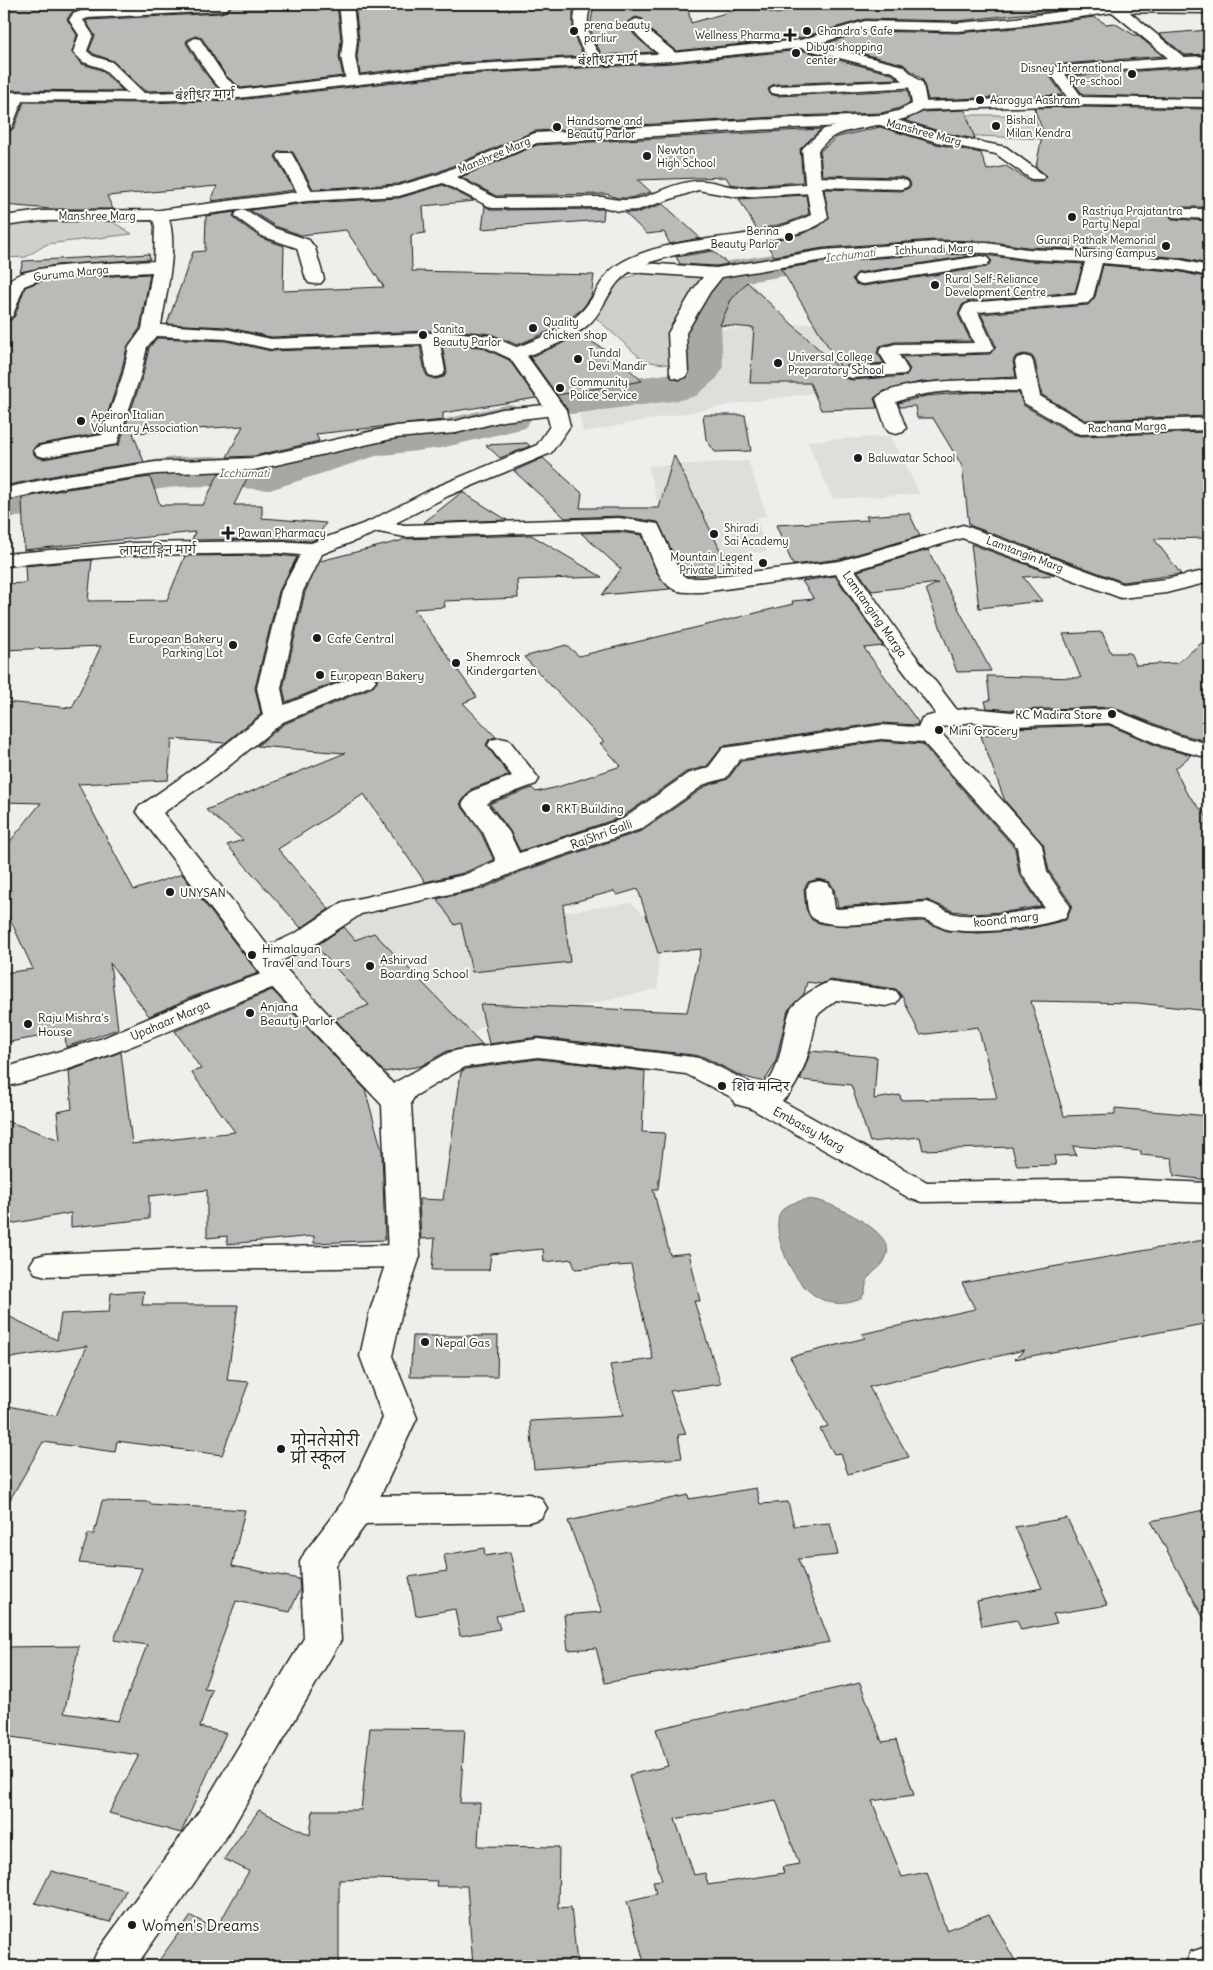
<svg xmlns="http://www.w3.org/2000/svg" width="1213" height="1970" viewBox="0 0 1213 1970" font-family="Delius,'Playpen Sans Deva',sans-serif">
  <style>
    .built { fill: #e0deda }
    .green { fill: #d0cfcc; stroke: #767674 }
    .water { fill: #a8a7a3; stroke: #706f6d }
    .lines { fill: none; stroke-linecap: round; stroke-linejoin: round }
    .river { fill: #a8a7a3; fill-rule: evenodd }
    .building { fill: #bbbab6; stroke: #1c1c1c; fill-rule: evenodd }
    .street-casing { stroke: #1c1c1c; stroke-width: 3 }
    .secondary-casing { stroke: #1c1c1c; stroke-width: 3 }
    .primary-casing { stroke: #1c1c1c; stroke-width: 3 }
    .street { fill: #fdfcf7; fill-rule: evenodd }
    .secondary { fill: #fdfcf7; fill-rule: evenodd }
    .primary { fill: #fdfcf7; fill-rule: evenodd }
    .poi-dot { fill: #1c1c1c; stroke: #fdfcf7; stroke-width: 2 }
    .labels { text-anchor: middle; dominant-baseline: central; stroke-width: 4; stroke-linejoin: round; paint-order: stroke }
    .far-poi-label { font-size: 11px; fill: #1c1c1c; stroke: #fdfcf7; text-anchor: start }
    .far-street-label { font-size: 11px; fill: #1c1c1c; stroke: #fdfcf7 }
    .far-water-label { font-size: 11px; font-style: italic; fill: #5b5b59; stroke: #fdfcf7 }
    .street-label { font-size: 12px; fill: #1c1c1c; stroke: #fdfcf7 }
    .poi-label { font-size: 12px; fill: #1c1c1c; stroke: #fdfcf7; text-anchor: start }
    .near-poi-label { font-size: 15px; fill: #1c1c1c; stroke: #fdfcf7; text-anchor: start }
  </style>
  <rect width="100%" height="100%" fill="#f0eeea"/>
  <filter id="ink" filterUnits="userSpaceOnUse"><feTurbulence type="fractalNoise" baseFrequency=".02" numOctaves="2"/><feDisplacementMap in="SourceGraphic" scale="10" xChannelSelector="R" yChannelSelector="G"/><feConvolveMatrix kernelMatrix="1 2 1 2 8 2 1 2 1" color-interpolation-filters="sRGB"/></filter>
  <g filter="url(#ink)">
    <path class="built" d="M856 318 892 348 839 350 846 377V389L746 402 583 432 579 414 685 393 700 387 716 376 712 342 717 329 764 328Z
      M891 436 920 494 833 499 807 441Z
      M748 461 767 516 756 517 767 552 740 553 746 572 677 575 648 466Z
      M424 883 468 934 556 913 631 903 659 928 658 989 580 1006 499 1012 444 1058 371 1048 345 1040 276 960 370 901Z"/>
    <path class="green" d="M922 115H1034L1043 139 936 134Z
      M108 219 132 234 47 244 26 257 4 258V224L27 221Z
      M645 271 703 273 674 332 671 365 644 361 595 317 612 284Z"/>
    <path class="water" d="M804 1200C808 1200 812 1199 815 1200 833 1203 894 1232 887 1254 883 1268 876 1268 869 1277 864 1284 867 1297 858 1300 821 1314 795 1283 784 1253 779 1241 776 1228 779 1215 782 1206 795 1202 804 1200Z"/>
    <g class="lines">
      <path class="river" d="M1097 242 1209 252V276L1097 266 1083 263 1077 254 1083 245Z
        M818 247 833 250 839 259 833 268 747 282 721 328 723 368 717 378 696 396 680 400 572 414 556 410 549 400 556 390 572 386 667 374 678 364 677 328 717 263Z
        M509 404 525 408 532 418 525 428 441 448 376 456 270 490 212 486 175 487 105 497 39 515 4 518V488L37 485 102 468 175 457 212 456 267 460 369 429 441 420Z"/>
    </g>
    <path class="building" d="M4 4H177L81 9 72 12 67 19 77 35 72 53 82 64 101 70 123 91 4 90Z
      M234 4H337L341 40 339 57 343 76 241 88 226 76 202 38 195 36 187 40 186 43 202 69 218 89 145 91 113 61 94 54 89 50 95 36 86 21 88 20 221 13 227 11Z
      M355 4H576L573 12V29L577 43 584 56 457 63 360 74 357 57 359 40Z
      M594 4H687L691 23 750 6 777 14 815 4H1069L1076 8 958 21 865 19 800 38 676 51 646 27 643 19 636 17 628 21 627 24 635 36 654 52 602 55 594 40 590 27Z
      M1094 17 1106 24 1114 23 1134 35H1137L1163 56 1050 65 1046 71 1063 95 928 100 923 80 903 64 824 44 866 31 958 33 1015 28Z
      M1209 30V54L1185 55 1159 34Z
      M801 50 892 74 898 79 777 84 772 85 768 89 770 94 777 96 908 90 910 103 897 109 881 113 793 116 535 131 438 172 398 184 313 189 293 152 279 151 275 157 294 190 211 201 217 186 107 196 113 209H51L4 205V133L9 132 14 128 24 102 148 103 238 100 457 75 672 63Z
      M1209 66V98L1083 95 1069 76Z
      M1078 107 1209 109V207H1178L1171 209 1168 213 1172 219 1209 221V264L1181 258 1095 250 1027 247 987 241 934 240 824 248 774 256 765 242 801 234 818 227 829 218 824 189 901 191 909 188 911 185 909 180 901 177 822 175 820 151 837 137 880 127 936 144 981 153 987 170 1006 166 1030 181H1043L1047 176 1036 167 1043 131 1034 108Z
      M965 110 975 139 945 133 904 120 923 112Z
      M821 129 800 149 803 182 745 186 730 184 726 177 638 180 651 192 630 198H618L606 194 496 196 461 177 537 145Z
      M443 185 474 201 423 206 425 233 411 235 412 271 594 275 591 297 582 309 557 328 517 345 491 334 454 330 271 337 226 327 167 324 193 252 205 251 206 216 235 212 233 216 236 220 261 238 284 246 283 291 384 287 346 230 301 235 275 226 250 210 307 203 399 198Z
      M806 195 809 214 789 222 757 230 739 199Z
      M663 204 684 223 700 238 670 244 664 232 647 234 625 213 639 212Z
      M485 206 492 210 604 209 603 220 482 229Z
      M713 251 728 264 716 266 680 264 676 257Z
      M149 254 150 259 56 265 20 272 23 261Z
      M934 254 977 255 857 273 852 279 856 284 863 286 987 267 992 261 985 255 1027 261 1083 264 1075 292 967 302 962 305 958 315 971 341 895 342 880 346 877 353 884 363 845 366 841 371 844 378 852 380 906 376 910 369 902 357 990 354 996 346 981 314 1088 305 1095 297 1103 265 1181 272 1209 278V416L1085 420 1042 395 1035 361 1032 356 1025 354 1016 356 1013 361 1016 377 920 382 884 391 874 398 877 408 821 410 810 383H750L754 328 720 325 731 300 747 282 838 367 840 366 781 269 824 262Z
      M150 274 140 328 127 347 121 373 101 433 36 445 32 451 36 457 44 459 119 445 143 375 149 348 157 338 226 341 271 351 420 346 425 372 428 377 435 379 444 377 447 372 442 345 481 347 509 360 536 398 443 413V420L316 434 319 441 254 456 227 457 243 426 133 433 144 462 67 473 4 486V346L9 321 15 316 25 287 44 280Z
      M579 334 615 356 642 381 557 395 530 357 559 345Z
      M973 392 1019 393 1023 405 1073 434 1080 436 1209 432V538L1154 539 1181 574 1123 582 969 525 962 466 933 418H917L915 406 900 407 898 403 926 396Z
      M703 415H745L751 451 715 452 706 439Z
      M527 443 530 446 500 458 486 445Z
      M674 455 722 554H726L733 572 688 576 682 573 658 522 619 516 565 518 514 471 543 458 582 493 580 508H659Z
      M250 472 234 505H262V518L326 523 316 539 311 541 276 539 192 540 195 532 24 550 22 498 67 489 150 477 160 505H203L219 473Z
      M462 492 507 520 423 523Z
      M909 513 920 536 840 559 793 565 776 525 868 520 866 516Z
      M619 532 642 535 657 573 670 589 602 595 621 569 581 533Z
      M531 535 602 577 517 580 518 598 444 601 445 607 414 609 477 697 463 703 496 737 489 739 486 745 509 775 471 789 460 804 481 833 494 860 463 873 425 882 364 794 278 849 329 909 301 928 227 845 243 840 206 810 345 753 257 746 284 724 373 687 378 680 372 673 363 671 286 702 283 688 305 592 320 561 400 541 403 539Z
      M971 544 1055 575 1023 577 1042 601 979 608Z
      M928 550 944 581 991 671 957 672 926 589 938 583 872 591 858 571Z
      M276 555 297 557 279 591 255 688 261 714 225 743 172 739 168 780 78 784 134 890 182 874 258 973 192 997 149 1016 110 963 118 1029 66 1047 65 1032 4 1043V973L33 969 4 906V849L41 803 4 802V702L72 708 101 646 4 650V584L26 583 25 566 92 560 88 601 167 600 185 556Z
      M835 576 883 646 864 648 918 722 917 725 881 723 723 746 707 766 686 772 622 817 520 851 510 831 490 804 491 803 532 788 536 792 558 787 621 766 600 743 604 742 524 657 566 645 579 656 793 604 792 601 814 599 802 581Z
      M1102 632 1111 653H1130L1136 665 1177 663 1209 637V739L1207 741 1180 734 1112 707 1012 710 987 708 985 701 990 700 987 676 1081 678 1063 634Z
      M1109 725 1162 748 1191 755 1175 769 1186 792 1209 819V1011L1138 1003 1031 1001 1064 1116 1115 1114V1108L1209 1116V1180L1174 1176 1172 1158 1141 1155V1151L1073 1146 1076 1155 1054 1156 1056 1165 1017 1166 1012 1147 923 1150 920 1137 870 1142 851 1085 800 1080 811 1051 877 1057 874 1099 900 1095 901 1100 997 1098 978 1027 920 1035 902 996 896 989 830 980 821 984 807 982 804 994 788 1010 775 1064 764 1082 741 1076 704 1057 693 1055 538 1037 489 1044 480 1004 687 1012 701 949 658 953 638 889 617 895 614 891 563 905 570 962 472 972 461 923 455 925 437 899 482 889 520 872 642 831 706 786 728 779 741 761 881 741 922 744 1015 848 1019 873 1041 906 1012 911 975 914 953 911 927 900 838 907 834 889 830 882 819 879 808 882 804 889 806 909 812 920 822 924 849 926 923 921 947 931 979 933 1024 930 1066 920 1072 905 1049 871 1043 844 1005 801 981 736 992 734 990 726 1012 728Z
      M344 927 355 940 374 933 483 1045 447 1051 421 1066 384 1072 335 1019 369 1005 316 946Z
      M272 990 365 1089 382 1151 385 1240 314 1243V1236L227 1244V1236L207 1238V1190L149 1196V1219L71 1227V1213L4 1225V1120L60 1140 57 1112 72 1109 69 1071 121 1052 132 1144 235 1132 191 1072 201 1069 175 1031Z
      M538 1059 645 1071 642 1132 665 1133 658 1189H653L670 1255 689 1253 700 1301H694L721 1384 670 1391 686 1434 678 1435 682 1458 534 1469 530 1421 623 1416 610 1365 653 1359 631 1265 575 1269 572 1259 544 1262 543 1249 491 1254 489 1270H432L435 1238 421 1239 419 1199 443 1200 461 1072 466 1069Z
      M1209 1239V1323L1015 1359 1024 1350 869 1387 909 1457 848 1474 841 1453 834 1454 820 1429 828 1426 790 1357 865 1338 862 1334 975 1309 962 1283Z
      M144 1291 142 1305H238L227 1380 249 1382 222 1455 117 1441 115 1452 43 1442 4 1510V1405L56 1416 87 1346 4 1359V1314L57 1340 61 1314 109 1312 111 1293Z
      M413 1336H498L497 1377H410Z
      M756 1488 760 1504 788 1502 794 1526 830 1523 838 1555 798 1559 830 1642 605 1683 596 1648 568 1650 564 1615 602 1612 568 1521 688 1495 689 1499Z
      M102 1501 150 1502V1504L245 1510 232 1566 299 1579 300 1589 290 1612 236 1601 204 1688 212 1689 200 1727 226 1733 181 1833 109 1813 139 1755 4 1736V1647L79 1646 64 1713 118 1721 147 1645 114 1640 142 1568 79 1563 88 1534H94Z
      M1209 1509V1628L1151 1521Z
      M1067 1518 1107 1605 1053 1614 1057 1623 1021 1630 1017 1620 982 1626 977 1601 1042 1588 1015 1527Z
      M484 1548 485 1556 510 1552 523 1611 496 1616 500 1629 460 1636 455 1609 416 1616 409 1577 447 1571 444 1555Z
      M860 1683 882 1742 896 1740 914 1795 872 1801 902 1877 927 1872 946 1930 989 1914 1018 1966H645L627 1901 656 1894 653 1881 662 1880 629 1775 668 1766 656 1729ZM776 1800 799 1864 782 1867 784 1873 708 1885 705 1873 694 1875 675 1819Z
      M370 1728 465 1729 460 1803H480L478 1846 559 1847 558 1908 571 1907 577 1963 541 1966H473L467 1886H436L437 1881 375 1879 339 1880V1966H155L191 1916 216 1929 249 1871 224 1859 259 1810 310 1835 313 1810H361Z
      M51 1871 126 1890 110 1922 35 1903Z"/>
    <g class="lines">
      <defs>
        <path id="street" d="M206 4H232L226 10 221 11 88 18 83 20 93 35 87 51 93 56 112 62 145 94 147 97 145 100H135L102 68 83 62 73 52 79 35 69 20 73 14 81 11Z
          M339 4H353L357 40 355 57 360 81 358 84H348L346 81 341 57 343 40Z
          M578 4H592C582 26 591 43 604 61L602 64H592C579 45 568 27 578 4Z
          M1116 4 1121 5 1184 57 1209 56V64L1065 74 1082 97 1208 99 1209 107 1078 105 920 110 915 109 913 106 915 103 920 102 1067 97 1048 70 1050 67 1168 58 1111 11 1109 8 1111 5Z
          M636 19 641 20 645 28 677 54 679 57 677 60C664 63 634 35 629 23Z
          M195 38 200 39 225 77 245 94 243 97C221 103 198 58 188 42Z
          M916 80 921 81 923 84 921 87 777 94 772 93 770 90 772 87 777 86Z
          M17 92 22 93 24 96 12 127 9 130 4 131V110L12 93Z
          M881 115 945 135 1006 147 1045 176 1043 179H1031L996 154 937 142 880 125 793 128 537 143 457 177 496 198 603 197C645 208 658 185 695 181 709 179 723 186 737 187 759 189 784 185 806 184L807 179 813 177 901 179 907 181 909 184 907 187 901 189 821 187 820 191 814 193 737 197 698 190 638 210 619 211 603 207 492 208 443 183 399 196 307 201 169 219C178 248 166 295 161 325L226 329 271 339 454 332 491 336 523 350 525 354 523 358 516 360 509 358 481 345 440 343 445 371 443 375 436 377 429 375 427 371 422 344 271 349 226 339 156 336 147 347 141 374 117 444 44 457 37 455 34 451 37 447 44 445 102 435 123 374 129 347 142 329 152 272 44 278 24 286 13 315 10 319 4 320C3 309 0 288 10 280 29 262 124 263 154 261L155 226 153 220 42 221 4 226V216L42 211 160 210 297 192 277 156 279 153H291L293 156 312 191 398 186 439 174 535 133 793 118Z
          M1178 209H1209V219L1172 217 1170 214 1172 211Z
          M243 210 249 212 274 228 309 240 315 248 324 279 321 283 315 284 309 283 306 279 297 248 262 236 237 218 235 215 237 212Z
          M934 242 987 243 1027 249 1095 252 1181 260 1209 266V276L1181 270 1102 263 1093 297 1088 303 978 312 994 347 990 352 899 355 908 370 906 374 852 378 845 376 843 372 845 368 887 365 879 352 881 348 895 344 974 343 960 314 964 306 968 303 1076 294 1085 262 1027 259 987 253 934 252 824 260 722 277 710 292 686 333 688 373 686 377 679 379 672 377 670 373 668 333 693 290 703 277 629 272 623 271 620 267 623 263 629 262 716 268 824 250Z
          M981 256 987 257 990 261 987 265 863 284 857 283 854 279 857 275 863 274Z
          M1024 356 1031 358 1033 362 1040 396 1085 422 1209 418V430L1081 434 1074 432 1024 403 1020 391C980 391 934 387 896 402L906 428 903 432 896 434 889 432 886 428 876 399C891 378 991 380 1018 379L1015 362 1017 358Z
          M556 404 563 406 566 410 563 414 503 421 456 433 396 438 254 470 156 474 67 487 4 500V488L67 475 156 462 254 458 396 426 456 421 502 409Z
          M619 518 658 524 681 574 687 578H702L840 561 963 525 1123 584 1166 579 1209 570V582L1166 593 1121 598 962 538 855 570 905 642 957 710 972 708 1012 712 1112 709 1179 736 1209 744V758L1163 746 1109 723 1012 726 972 722 942 727V734L1038 840 1042 845 1047 872 1070 906 1065 918C1030 929 988 934 951 930 940 929 930 918 919 919 894 919 833 932 813 918 806 913 807 897 806 889L810 883 819 881 828 883 832 889 835 908 838 909 927 902C937 905 946 912 956 914 976 918 1024 913 1044 907L1021 872 1017 847 923 742 881 739 740 759 726 778 705 784 641 829 519 870 481 887 361 914 314 945 275 964 265 966 255 964 251 958 255 952 296 933 343 902 464 875 496 861 483 832 462 804 472 791 512 776 488 745 491 740 500 738 509 740 539 779 536 784 490 801 487 804 509 832 519 853 623 819 687 774 708 768 723 748 881 725 918 727 922 718 936 714 889 652 836 574 702 592C694 592 683 593 675 590 656 581 650 550 643 533L619 530 405 537 368 530 365 526 368 522 375 520 405 525Z
          M364 673 372 675 376 680 372 685 283 722 275 724 267 722 263 717 267 712Z
          M277 968 287 970 291 976 287 982C193 1019 102 1065 4 1087V1068L103 1038 193 999Z
          M830 982 896 991 900 997 896 1003 886 1006 836 1000 817 1015C812 1041 804 1083 782 1101L927 1182 1120 1179 1209 1183V1203L1120 1199 922 1202 911 1199 750 1108 735 1104 731 1097 686 1074 538 1057 465 1067 415 1096 406 1110 396 1113 386 1110 381 1103 394 1083 448 1053 458 1050 538 1039 693 1057 703 1059 760 1088C782 1078 782 1030 790 1011 795 1000 819 985 830 982Z
          M404 1245 415 1248 420 1256 415 1264 404 1267 187 1270 46 1276 35 1273 30 1265 35 1257 46 1254 187 1248Z
          M529 1494 541 1498 547 1508 541 1518 529 1522 357 1524 345 1520 339 1510 345 1500 357 1496Z"/>
        <path id="secondary" d="M1116 4 1209 5V13L1116 12 1015 26 958 31 866 29 817 44 903 66 923 84 927 106C915 123 856 126 836 135 829 138 823 145 818 150L821 182 828 217C811 242 698 247 664 258 649 262 629 269 618 282 606 296 602 313 588 325 570 340 548 348 527 356L566 410 570 426 551 453 448 496 382 530 322 554 303 591 281 688 287 717 283 722 224 770 163 813 287 970 411 1103 420 1256 402 1311 392 1356 417 1418 369 1520 336 1565 341 1640 231 1830 136 1966H91L97 1952 203 1806 304 1638 300 1562 305 1552 343 1502 383 1418 360 1356 370 1311 388 1256 382 1105 267 982 136 811 140 806 206 760 263 715 257 688 281 591 300 555 276 553 131 555 4 566V554L131 543 276 541 311 543 368 522 434 488 537 445 550 426 546 410 507 354 509 350C535 340 563 331 583 310 602 289 599 272 630 258 688 232 755 243 811 215L805 182 802 149 805 146 824 129 898 111 912 104 909 86 893 72 801 48 672 61 457 73 238 98 148 101 4 100V92L148 93 238 90 457 65 672 53 800 40 865 21 958 23 1015 18Z"/>
        <path id="primary" d="M1209 1946V1966H1185L1191 1952Z"/>
      </defs>
      <use href="#street" class="street-casing"/>
      <use href="#secondary" class="secondary-casing"/>
      <use href="#primary" class="primary-casing"/>
      <use href="#street" class="street"/>
      <use href="#secondary" class="secondary"/>
      <use href="#primary" class="primary"/>
    </g>
  </g>
  <g class="poi-dot">
    <circle cx="574" cy="31" r="5"/>
    <circle cx="807" cy="31" r="5"/>
    <path d="M787.5 27.5h5v5h5v5h-5v5h-5v-5h-5v-5h5z"/>
    <circle cx="796" cy="53" r="5"/>
    <circle cx="1132" cy="74" r="5"/>
    <circle cx="980" cy="100" r="5"/>
    <circle cx="996" cy="126" r="5"/>
    <circle cx="557" cy="127" r="5"/>
    <circle cx="647" cy="156" r="5"/>
    <circle cx="1072" cy="217" r="5"/>
    <circle cx="789" cy="237" r="5"/>
    <circle cx="1166" cy="246" r="5"/>
    <circle cx="935" cy="285" r="5"/>
    <circle cx="533" cy="328" r="5"/>
    <circle cx="423" cy="335" r="5"/>
    <circle cx="578" cy="359" r="5"/>
    <circle cx="778" cy="363" r="5"/>
    <circle cx="560" cy="388" r="5"/>
    <circle cx="81" cy="421" r="5"/>
    <circle cx="858" cy="458" r="5"/>
    <path d="M225.5 525.5h5v5h5v5h-5v5h-5v-5h-5v-5h5z"/>
    <circle cx="714" cy="534" r="5"/>
    <circle cx="763" cy="563" r="5"/>
    <circle cx="317" cy="638" r="5"/>
    <circle cx="233" cy="645" r="5"/>
    <circle cx="456" cy="663" r="5"/>
    <circle cx="320" cy="675" r="5"/>
    <circle cx="1112" cy="714" r="5"/>
    <circle cx="939" cy="730" r="5"/>
    <circle cx="546" cy="808" r="5"/>
    <circle cx="170" cy="892" r="5"/>
    <circle cx="252" cy="955" r="5"/>
    <circle cx="370" cy="966" r="5"/>
    <circle cx="250" cy="1013" r="5"/>
    <circle cx="28" cy="1024" r="5"/>
    <circle cx="722" cy="1086" r="5"/>
    <circle cx="425" cy="1342" r="5"/>
    <circle cx="281" cy="1449" r="5"/>
    <circle cx="132" cy="1925" r="5"/>
  </g>
  <g class="labels">
    <g class="far-poi-label">
      <text x="584" y="25">prena beauty<tspan x="584" dy="13">parliur</tspan></text>
      <text x="817" y="31">Chandra's Cafe</text>
      <text x="780" y="35" text-anchor="end">Wellness Pharma</text>
      <text x="806" y="47">Dibya shopping<tspan x="806" dy="13">center</tspan></text>
      <text x="1122" y="68" text-anchor="end">Disney International<tspan x="1122" dy="13">Pre-school</tspan></text>
      <text x="990" y="100">Aarogya Aashram</text>
      <text x="1006" y="120">Bishal<tspan x="1006" dy="13">Milan Kendra</tspan></text>
      <text x="567" y="121">Handsome and<tspan x="567" dy="13">Beauty Parlor</tspan></text>
      <text x="657" y="150">Newton<tspan x="657" dy="13">High School</tspan></text>
      <text x="1082" y="211">Rastriya Prajatantra<tspan x="1082" dy="13">Party Nepal</tspan></text>
      <text x="779" y="231" text-anchor="end">Berina<tspan x="779" dy="13">Beauty Parlor</tspan></text>
      <text x="1156" y="240" text-anchor="end">Gunraj Pathak Memorial<tspan x="1156" dy="13">Nursing Campus</tspan></text>
      <text x="945" y="279">Rural Self-Reliance<tspan x="945" dy="13">Development Centre</tspan></text>
      <text x="543" y="322">Quality<tspan x="543" dy="13">chicken shop</tspan></text>
      <text x="433" y="329">Sanita<tspan x="433" dy="13">Beauty Parlor</tspan></text>
      <text x="588" y="353">Tundal<tspan x="588" dy="13">Devi Mandir</tspan></text>
      <text x="788" y="357">Universal College<tspan x="788" dy="13">Preparatory School</tspan></text>
      <text x="570" y="382">Community<tspan x="570" dy="13">Police Service</tspan></text>
      <text x="91" y="415">Apeiron Italian<tspan x="91" dy="13">Voluntary Association</tspan></text>
      <text x="868" y="458">Baluwatar School</text>
      <text x="724" y="528">Shiradi<tspan x="724" dy="13">Sai Academy</tspan></text>
      <text x="238" y="533">Pawan Pharmacy</text>
      <text x="753" y="557" text-anchor="end">Mountain Legent<tspan x="753" dy="13">Private Limited</tspan></text>
    </g>
    <g class="far-street-label">
      <text transform="translate(608 60) rotate(-3)">बंशीधर मार्ग</text>
      <text transform="translate(205 95) rotate(-2)">बंशीधर मार्ग</text>
      <text transform="translate(924 132) rotate(15)">Manshree Marg</text>
      <text transform="translate(494 155) rotate(-23)">Manshree Marg</text>
      <text x="97" y="216">Manshree Marg</text>
      <text transform="translate(934 249) rotate(-2)">Ichhunadi Marg</text>
      <text transform="translate(71 273) rotate(-6)">Guruma Marga</text>
      <text transform="translate(1127 427) rotate(-2)">Rachana Marga</text>
      <text transform="translate(158 550) rotate(-1)">लामटाङ्गिन मार्ग</text>
      <text transform="translate(1025 554) rotate(21)">Lamtangin Marg</text>
    </g>
    <g class="far-water-label">
      <text transform="translate(850 255) rotate(-7)">Icchumati</text>
      <text x="244" y="473">Icchumati</text>
    </g>
    <g class="street-label">
      <text transform="translate(875 614) rotate(55)">Lamtanging Marga</text>
      <text transform="translate(601 834) rotate(-20)">RajShri Galli</text>
      <text transform="translate(1006 919) rotate(-6)">koond marg</text>
      <text transform="translate(170 1020) rotate(-23)">Upahaar Marga</text>
      <text transform="translate(809 1129) rotate(29)">Embassy Marg</text>
    </g>
    <g class="poi-label">
      <text x="223" y="638" text-anchor="end">European Bakery<tspan x="223" dy="14">Parking Lot</tspan></text>
      <text x="327" y="638">Cafe Central</text>
      <text x="466" y="656">Shemrock<tspan x="466" dy="14">Kindergarten</tspan></text>
      <text x="330" y="675">European Bakery</text>
      <text x="1102" y="714" text-anchor="end">KC Madira Store</text>
      <text x="949" y="730">Mini Grocery</text>
      <text x="556" y="808">RKT Building</text>
      <text x="180" y="892">UNYSAN</text>
      <text x="262" y="948">Himalayan<tspan x="262" dy="14">Travel and Tours</tspan></text>
      <text x="380" y="959">Ashirvad<tspan x="380" dy="14">Boarding School</tspan></text>
      <text x="260" y="1006">Anjana<tspan x="260" dy="14">Beauty Parlor</tspan></text>
      <text x="38" y="1017">Raju Mishra's<tspan x="38" dy="14">House</tspan></text>
      <text x="732" y="1086">शिव मन्दिर</text>
      <text x="435" y="1342">Nepal Gas</text>
    </g>
    <g class="near-poi-label">
      <text x="291" y="1440">मोनतेसोरी<tspan x="291" dy="17">प्री स्कूल</tspan></text>
      <text x="142" y="1925">Women's Dreams</text>
    </g>
  </g>
  <rect width="1213" height="1970" fill="none" stroke="#fdfcf7" stroke-width="20"/>
  <rect x="10" y="10" width="1193" height="1950" fill="none" stroke="#1c1c1c" stroke-width="2" filter="url(#ink)"/>
</svg>
